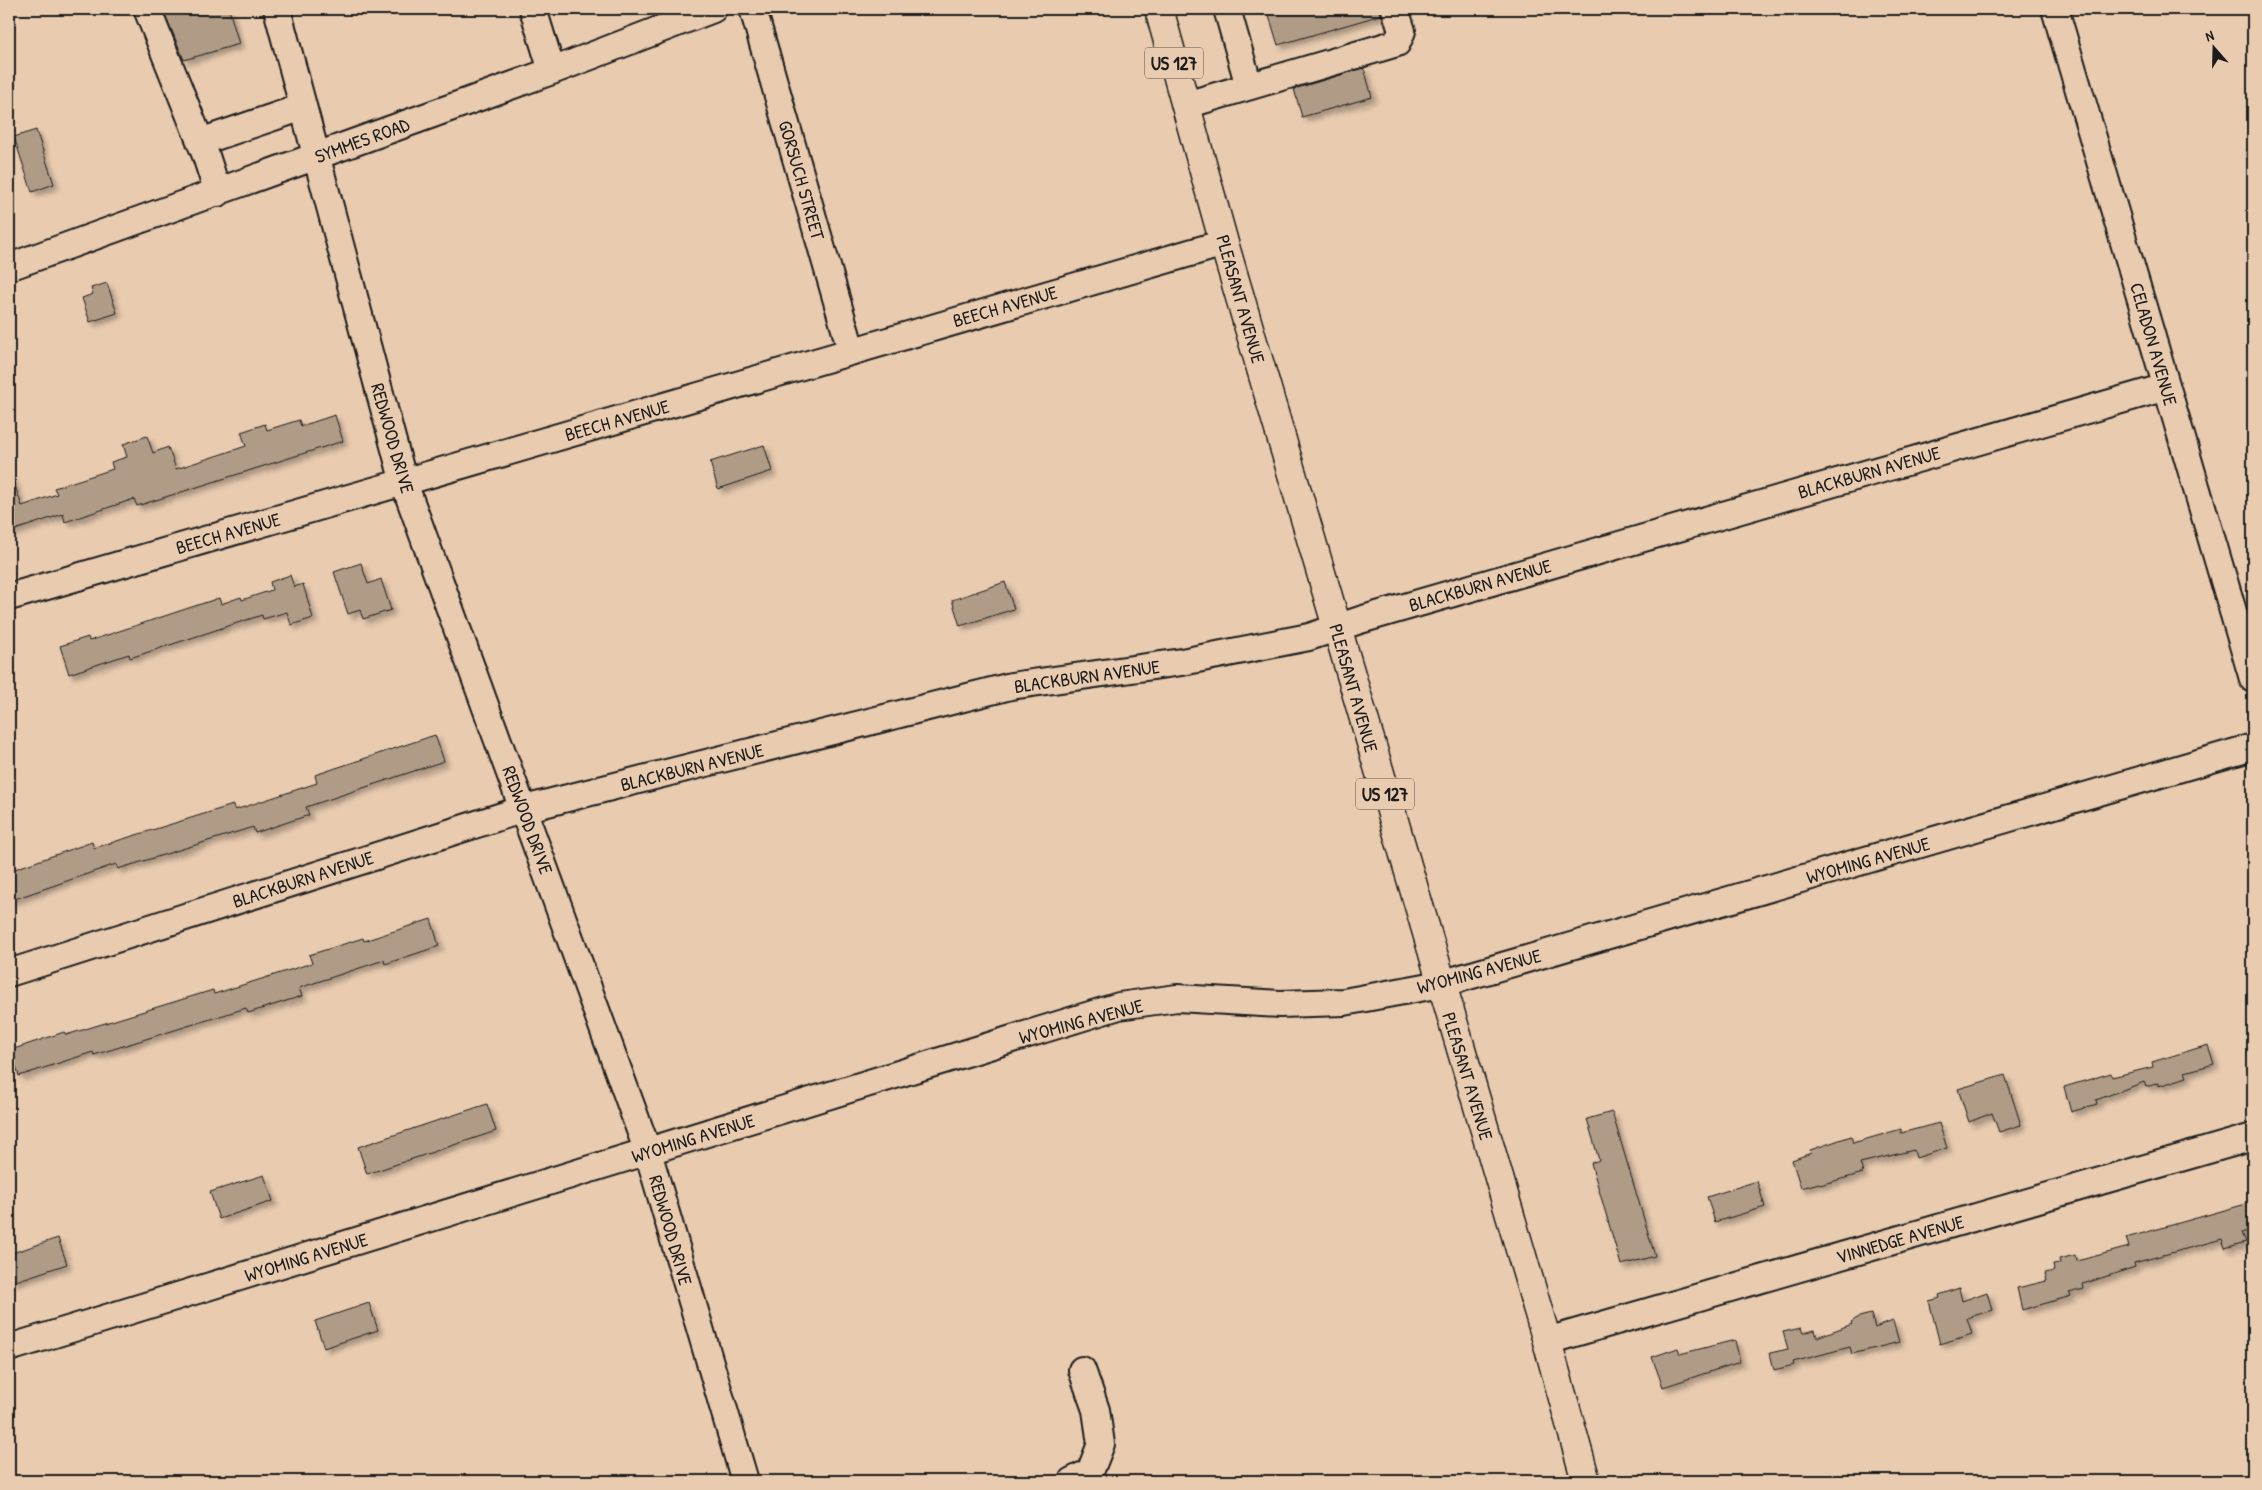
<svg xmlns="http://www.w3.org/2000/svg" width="2262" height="1490" viewBox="0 0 2262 1490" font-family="'Patrick Hand',sans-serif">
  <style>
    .building { fill: #b09b87; stroke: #1c1c1c; filter: url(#shadow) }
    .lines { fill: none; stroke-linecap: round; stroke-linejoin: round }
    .minor-casing { stroke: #1c1c1c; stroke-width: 30 }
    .major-casing { stroke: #1c1c1c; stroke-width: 31 }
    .minor { stroke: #e9ccb0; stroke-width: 26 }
    .major { stroke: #e9ccb0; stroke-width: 28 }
    .labels { text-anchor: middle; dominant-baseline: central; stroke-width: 4; stroke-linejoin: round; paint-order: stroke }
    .shield { fill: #e9ccb0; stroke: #5a5148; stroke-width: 1 }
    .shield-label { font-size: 18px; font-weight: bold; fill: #1c1c1c }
    .street-label { font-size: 19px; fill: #1c1c1c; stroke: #e9ccb0 }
  </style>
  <defs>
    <filter id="shadow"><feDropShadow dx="4.5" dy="4.5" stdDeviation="2.5" flood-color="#0004"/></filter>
  </defs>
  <rect width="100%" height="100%" fill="#e9ccb0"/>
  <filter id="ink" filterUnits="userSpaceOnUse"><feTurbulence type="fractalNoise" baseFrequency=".02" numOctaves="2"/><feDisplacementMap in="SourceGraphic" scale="10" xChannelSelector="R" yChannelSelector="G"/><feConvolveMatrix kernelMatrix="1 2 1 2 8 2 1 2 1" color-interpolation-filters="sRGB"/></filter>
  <g filter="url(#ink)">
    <path class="building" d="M163 9H229L239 44 184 60Z
      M1267 9H1380L1381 15 1278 45Z
      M1364 68 1372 97 1302 117 1294 89Z
      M36 130 54 184 32 192 14 137Z
      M107 283 117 313 90 322 82 298 93 294 91 288Z
      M335 415 343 441 137 506 134 499 65 522 63 514 9 532V477H12L22 506 57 494 54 488 113 469 111 462 127 457 123 444 147 436 153 453 168 447 176 469 246 446 241 432 265 424 267 430 299 420 301 426Z
      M764 445 772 471 718 489 710 462Z
      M361 563 368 584 381 579 391 610 363 619 360 610 348 614 334 572Z
      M290 575 294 587 303 584 313 618 291 625 287 612 263 619 262 615 130 658 129 654 69 674 60 646 88 637 89 641 219 598 221 604 241 597 242 600 272 590 270 582Z
      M1005 582 1014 609 960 626 952 600Z
      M435 735 444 761 306 807 309 815 255 833 253 827 118 869 116 864 9 901V871L92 842 94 848 233 805 235 810 317 783 315 775Z
      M431 919 439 946 385 964 384 960 299 988 302 996 248 1013 246 1008 94 1055 93 1052 19 1076 11 1050 64 1032 66 1035 213 990 214 994 312 963 309 955 363 938 364 941Z
      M2208 1045 2214 1064 2185 1072 2187 1077 2159 1086V1083L2146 1087 2144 1082 2096 1100 2097 1104 2071 1112 2064 1087 2111 1073 2112 1077 2153 1067 2152 1062Z
      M2005 1075 2021 1125 1999 1132 1992 1113 1969 1122 1958 1089Z
      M487 1104 496 1131 367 1174 358 1147Z
      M1612 1112 1655 1256 1621 1265 1591 1163 1599 1160 1587 1119Z
      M1939 1123 1947 1148 1916 1158 1914 1150 1860 1163 1863 1173 1820 1185 1819 1183 1801 1188 1792 1160 1811 1153 1810 1150 1851 1136 1853 1143 1901 1129V1133Z
      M264 1175 273 1201 219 1219 210 1192Z
      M1757 1181 1765 1207 1715 1222 1707 1197Z
      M2253 1202V1229L2242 1233 2246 1242 2225 1248 2222 1239 2134 1263 2135 1267 2083 1284 2084 1289 2069 1293 2071 1296 2022 1310 2017 1288 2047 1281 2045 1273 2054 1271 2053 1264 2060 1263 2059 1259 2075 1255 2077 1261 2129 1247 2126 1238Z
      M58 1238 67 1264 13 1282 9 1270V1254Z
      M1959 1288 1962 1301 1987 1292 1992 1310 1967 1318 1972 1334 1940 1344 1929 1301 1940 1298 1939 1295Z
      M369 1303 378 1330 324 1348 315 1321Z
      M1871 1314 1875 1328 1893 1321 1899 1342 1852 1354 1850 1347 1793 1362 1794 1365 1774 1370 1770 1353 1788 1349 1783 1332 1801 1328 1803 1333 1815 1330 1817 1337 1852 1324 1851 1322 1859 1317Z
      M1735 1340 1740 1362 1663 1387 1652 1357 1678 1348 1680 1354Z"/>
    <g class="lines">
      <defs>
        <path id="minor" d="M147 9 206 156 218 193
          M277 9 404 483 648 1152 745 1481
          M533 9 552 71
          M753 9 851 350
          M1227 9 1249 86
          M2055 9 2253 679
          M1186 105 1397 43 1402 31 1395 9
          M200 142 303 107
          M9 267 552 71 713 9
          M9 597 1224 243
          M9 973 524 809 1011 686 1182 662 1309 637 1360 620 2166 387
          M1547 1341 2253 1137
          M9 1348 1119 1006 1177 998 1280 1004 1344 1002 1441 984 2253 747
          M1072 1481 1090 1472 1101 1444 1096 1410 1082 1370"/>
        <path id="major" d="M1159 9 1224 243 1547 1341 1586 1481"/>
      </defs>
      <use href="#minor" class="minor-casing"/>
      <use href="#major" class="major-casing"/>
      <use href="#minor" class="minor"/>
      <use href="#major" class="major"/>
    </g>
  </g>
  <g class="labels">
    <g class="shield">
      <rect x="1145" y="47.5" width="58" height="31" rx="4"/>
      <rect x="1356" y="778.5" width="58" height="31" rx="4"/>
    </g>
    <g class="shield-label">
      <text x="1174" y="63">US 127</text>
      <text x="1385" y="794">US 127</text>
    </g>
    <g class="street-label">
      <text transform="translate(362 140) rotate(-20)">SYMMES ROAD</text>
      <text transform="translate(802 180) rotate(74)">GORSUCH STREET</text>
      <text transform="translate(1241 299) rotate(74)">PLEASANT AVENUE</text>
      <text transform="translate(1005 306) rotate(-16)">BEECH AVENUE</text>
      <text transform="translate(2154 344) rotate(74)">CELADON AVENUE</text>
      <text transform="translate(617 420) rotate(-16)">BEECH AVENUE</text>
      <text transform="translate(393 438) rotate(74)">REDWOOD DRIVE</text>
      <text transform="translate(1869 472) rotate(-16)">BLACKBURN AVENUE</text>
      <text transform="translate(228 533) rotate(-16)">BEECH AVENUE</text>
      <text transform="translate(1480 585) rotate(-16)">BLACKBURN AVENUE</text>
      <text transform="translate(1087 676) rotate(-8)">BLACKBURN AVENUE</text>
      <text transform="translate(1354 688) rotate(74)">PLEASANT AVENUE</text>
      <text transform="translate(692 767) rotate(-14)">BLACKBURN AVENUE</text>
      <text transform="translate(528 820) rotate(70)">REDWOOD DRIVE</text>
      <text transform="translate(1868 860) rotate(-16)">WYOMING AVENUE</text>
      <text transform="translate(303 879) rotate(-18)">BLACKBURN AVENUE</text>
      <text transform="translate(1479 971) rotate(-15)">WYOMING AVENUE</text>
      <text transform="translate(1081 1021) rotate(-15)">WYOMING AVENUE</text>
      <text transform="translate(1468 1076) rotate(73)">PLEASANT AVENUE</text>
      <text transform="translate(693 1138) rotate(-17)">WYOMING AVENUE</text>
      <text transform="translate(671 1230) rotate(74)">REDWOOD DRIVE</text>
      <text transform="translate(1900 1239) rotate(-16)">VINNEDGE AVENUE</text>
      <text transform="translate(306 1257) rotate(-17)">WYOMING AVENUE</text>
    </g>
  </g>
  <rect width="2262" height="1490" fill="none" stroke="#e9ccb0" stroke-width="30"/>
  <rect x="15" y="15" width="2232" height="1460" fill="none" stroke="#1c1c1c" stroke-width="2" filter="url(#ink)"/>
  <g transform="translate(2214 48) rotate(340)" stroke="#e9ccb0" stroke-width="4" paint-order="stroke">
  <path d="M0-4L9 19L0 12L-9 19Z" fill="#1c1c1c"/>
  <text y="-8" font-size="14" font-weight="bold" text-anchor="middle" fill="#1c1c1c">N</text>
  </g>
</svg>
